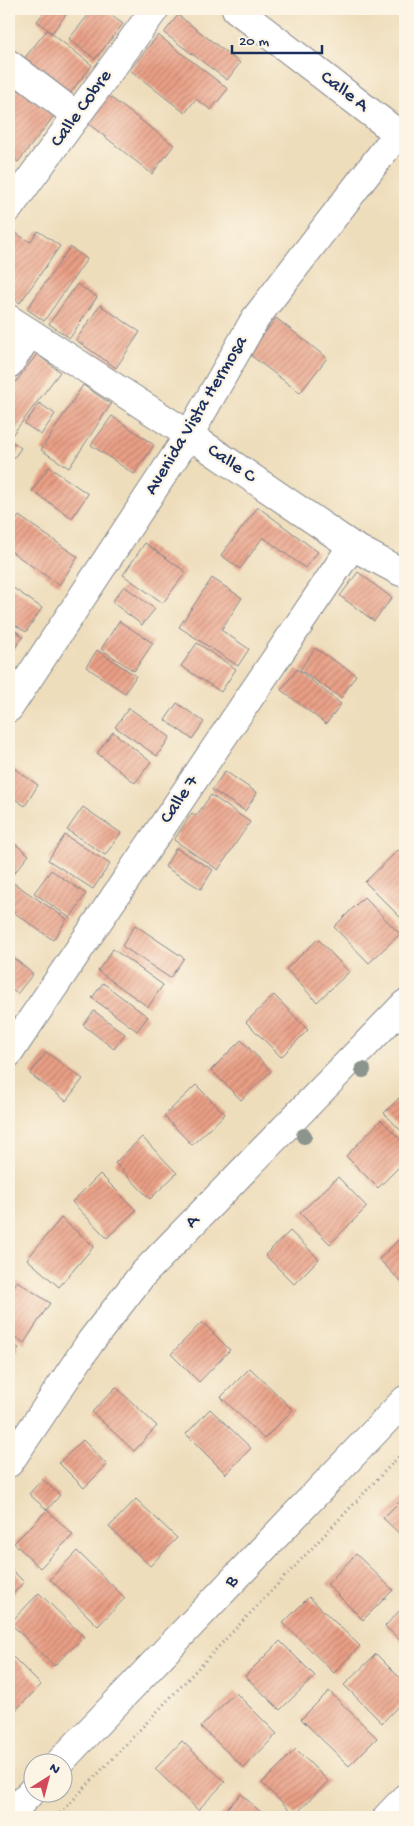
<svg xmlns="http://www.w3.org/2000/svg" width="414" height="1826" viewBox="0 0 414 1826" font-family="'Gochi Hand',sans-serif">
  <style>
    .building { fill: url(#building-hatch) }
    .lines { fill: none; stroke-linecap: round; stroke-linejoin: round }
    .minor-casing { stroke: #84868c; stroke-width: 30 }
    .path { stroke: #84868c; stroke-width: 3; stroke-dasharray: 1 4; stroke-linecap: butt }
    .minor { stroke: #fff; stroke-width: 28 }
    .tree { fill: #8b948d }
    .labels { text-anchor: middle; dominant-baseline: central; stroke-width: 4.5; stroke-linejoin: round; paint-order: stroke }
    .street-label { font-size: 19px; fill: #1b2f5e; stroke: #fcf5e5 }
  </style>
  <defs>
    <pattern id="building-hatch" width="6" height="6" patternUnits="userSpaceOnUse" patternTransform="scale(1.25)"><rect width="6" height="6" fill="#ea9f85"/><path d="M-1 1l2-2M0 6l6-6M5 7l2-2" fill="none" stroke="#bd8270"/></pattern>
  </defs>
  <rect width="100%" height="100%" fill="#fcf5e5"/>
  <filter id="ink" filterUnits="userSpaceOnUse"><feTurbulence type="fractalNoise" baseFrequency=".02" numOctaves="2"/><feDisplacementMap in="SourceGraphic" scale="10" xChannelSelector="R" yChannelSelector="G"/><feConvolveMatrix kernelMatrix="1 2 1 2 8 2 1 2 1" color-interpolation-filters="sRGB"/></filter>
  <filter id="wash" filterUnits="userSpaceOnUse"><feTurbulence type="fractalNoise" baseFrequency=".0096" numOctaves="4" result="noise"/><feDisplacementMap in="SourceGraphic" scale="20" xChannelSelector="R" yChannelSelector="G"/><feGaussianBlur stdDeviation="1.12" result="paint"/><feColorMatrix in="noise" values="0 0 0 0 0 0 0 0 0 0 0 0 0 0 0 0 0 1.4 0 .05"/><feComposite in="paint" operator="in"/></filter>
  <g filter="url(#wash)">
    <rect width="100%" height="100%" fill="#edb"/>
    <g id="blocks">
      <path class="building" d="M47 9H70L52 33 37 21Z
        M93 9H103L123 24 95 59 69 39Z
        M178 15 240 63 227 80 164 33Z
        M47 30 92 65 65 100 19 65Z
        M158 35 228 89 211 110 196 99 185 113 130 70Z
        M14 84 54 116 18 162 9 155V90Z
        M106 94 174 145 152 174 85 121Z
        M9 229 30 242 38 231 60 246 20 303 9 295Z
        M70 247 87 259 44 321 27 309Z
        M77 284 97 297 70 338 49 324Z
        M100 305 140 332 116 368 76 340Z
        M276 318 327 358 300 393 249 354Z
        M37 354 60 372 9 439 21 448 9 465V391Z
        M83 385 111 404 69 468 41 450Z
        M39 403 55 414 41 435 25 424Z
        M112 416 154 445 134 474 91 445Z
        M49 467 88 494 72 518 32 491Z
        M258 507 318 552 305 568 263 537 240 569 221 555Z
        M19 516 78 557 59 585 9 550V531Z
        M145 543 186 572 163 603 123 575Z
        M358 572 392 598 374 621 340 596Z
        M212 578 242 598 221 630 249 649 238 666 179 627Z
        M9 585 42 608 26 632 9 621Z
        M124 586 155 609 142 625 112 602Z
        M119 621 153 643 134 671 101 649Z
        M9 626 23 637 9 656Z
        M197 643 236 669 221 692 181 666Z
        M315 648 356 675 341 698 300 670Z
        M97 650 136 676 125 693 86 667Z
        M297 669 341 704 326 724 281 690Z
        M177 703 204 722 192 739 165 720Z
        M129 708 170 737 157 756 115 727Z
        M113 732 151 762 135 783 97 753Z
        M9 765 38 785 25 806 9 795Z
        M225 771 257 793 245 811 212 790Z
        M211 795 250 822 218 870 174 840 192 813 196 816Z
        M83 807 121 833 105 855 67 830Z
        M65 835 110 864 93 889 48 860Z
        M9 839 29 855 11 877 9 875Z
        M176 848 213 870 201 889 165 867Z
        M398 850 405 857V914L401 918 365 882Z
        M51 870 86 894 70 918 34 893Z
        M12 882 67 919 53 940 9 909V887Z
        M364 897 400 934 369 963 334 927Z
        M135 925 184 958 170 978 122 946Z
        M318 939 349 972 317 1002 286 969Z
        M113 949 163 985 148 1007 98 971Z
        M9 954 33 974 17 994 9 987Z
        M103 983 148 1017 137 1031 92 998Z
        M274 995 308 1030 281 1057 246 1022Z
        M94 1011 125 1034 114 1049 83 1025Z
        M241 1040 271 1071 241 1100 211 1070Z
        M46 1052 83 1079 66 1101 30 1074Z
        M196 1085 225 1114 192 1145 164 1116Z
        M405 1092V1135L384 1113Z
        M381 1120 405 1144V1161L378 1188 346 1156Z
        M142 1137 177 1173 150 1199 115 1163Z
        M100 1174 136 1210 107 1238 72 1202Z
        M338 1177 367 1207 330 1244 300 1213Z
        M61 1218 94 1246 59 1287 27 1259Z
        M290 1231 319 1259 294 1284 265 1255Z
        M405 1233V1286L379 1259Z
        M17 1281 50 1303 24 1343 9 1332V1294Z
        M202 1322 230 1350 199 1382 171 1354Z
        M9 1342 19 1348 9 1364Z
        M250 1368 293 1410 264 1439 221 1397Z
        M116 1387 157 1426 134 1451 92 1412Z
        M210 1409 251 1448 226 1474 186 1434Z
        M83 1440 107 1465 84 1488 59 1463Z
        M42 1479 60 1495 47 1510 29 1494Z
        M405 1496V1539L383 1518Z
        M136 1499 177 1538 150 1566 109 1527Z
        M47 1510 73 1535 40 1568 14 1543Z
        M77 1551 125 1598 98 1626 50 1579Z
        M356 1554 393 1590 363 1620 327 1584Z
        M9 1567 24 1582 9 1598Z
        M39 1593 84 1637 54 1666 10 1623Z
        M309 1597 360 1646 334 1673 283 1623Z
        M405 1605V1645L385 1626Z
        M280 1641 315 1676 280 1710 245 1676Z
        M9 1653 41 1685 15 1711 9 1705Z
        M376 1654 405 1683V1699L382 1723 344 1685Z
        M329 1691 377 1738 349 1766 301 1719Z
        M235 1692 277 1734 244 1768 201 1727Z
        M182 1741 225 1782 198 1810 155 1769Z
        M296 1749 328 1781 295 1815 262 1783Z
        M241 1794 266 1817H218Z"/>
    </g>
  </g>
  <g filter="url(#ink)">
    <use href="#blocks" fill-opacity="0" stroke="#84868c" stroke-width="1"/>
    <g class="lines">
      <defs>
        <path id="minor" d="M236 9 405 139
          M9 64 77 116
          M9 208 155 9
          M9 319 189 435 352 546 401 572H405
          M9 364 30 333
          M9 708 189 435 255 319 398 133
          M9 1053 352 546
          M9 1463 91 1341 142 1275 405 1004
          M58 1764 405 1400
          M9 1815 32 1791
          M387 1817 405 1798"/>
      </defs>
      <use href="#minor" class="minor-casing"/>
      <path class="path" d="M57 1817 405 1450"/>
      <use href="#minor" class="minor"/>
    </g>
    <g class="tree">
      <circle cx="363" cy="1070" r="8"/>
      <circle cx="304" cy="1136" r="8"/>
    </g>
  </g>
  <g class="labels">
    <g class="street-label">
      <text transform="translate(344 92) rotate(37)">Calle A</text>
      <text transform="translate(82 109) rotate(-54)">Calle Cobre</text>
      <text transform="translate(197 416) rotate(-59)">Avenida Vista Hermosa</text>
      <text transform="translate(231 464) rotate(34)">Calle C</text>
      <text transform="translate(180 800) rotate(-56)">Calle 7</text>
      <text transform="translate(193 1222) rotate(-46)">A</text>
      <text transform="translate(232 1582) rotate(-46)">B</text>
    </g>
  </g>
  <rect width="414" height="1826" fill="none" stroke="#fcf5e5" stroke-width="30"/>
  <g transform="translate(48 1778) rotate(36)"><circle r="24" fill="#fcf5e5" stroke="#a2a6af"/>
  <path d="M0-4L9 19L0 12L-9 19Z" fill="#d1495b"/>
  <text y="-8" font-size="14" font-weight="bold" text-anchor="middle" fill="#1b2f5e">N</text>
  </g>
  <path d="M232 45v8h90v-8" fill="none" stroke="#1b2f5e" stroke-width="2.5"/>
  <text x="239" y="45" font-size="15" fill="#1b2f5e" stroke="#fcf5e5" stroke-width="4" paint-order="stroke">20 m</text>
</svg>
